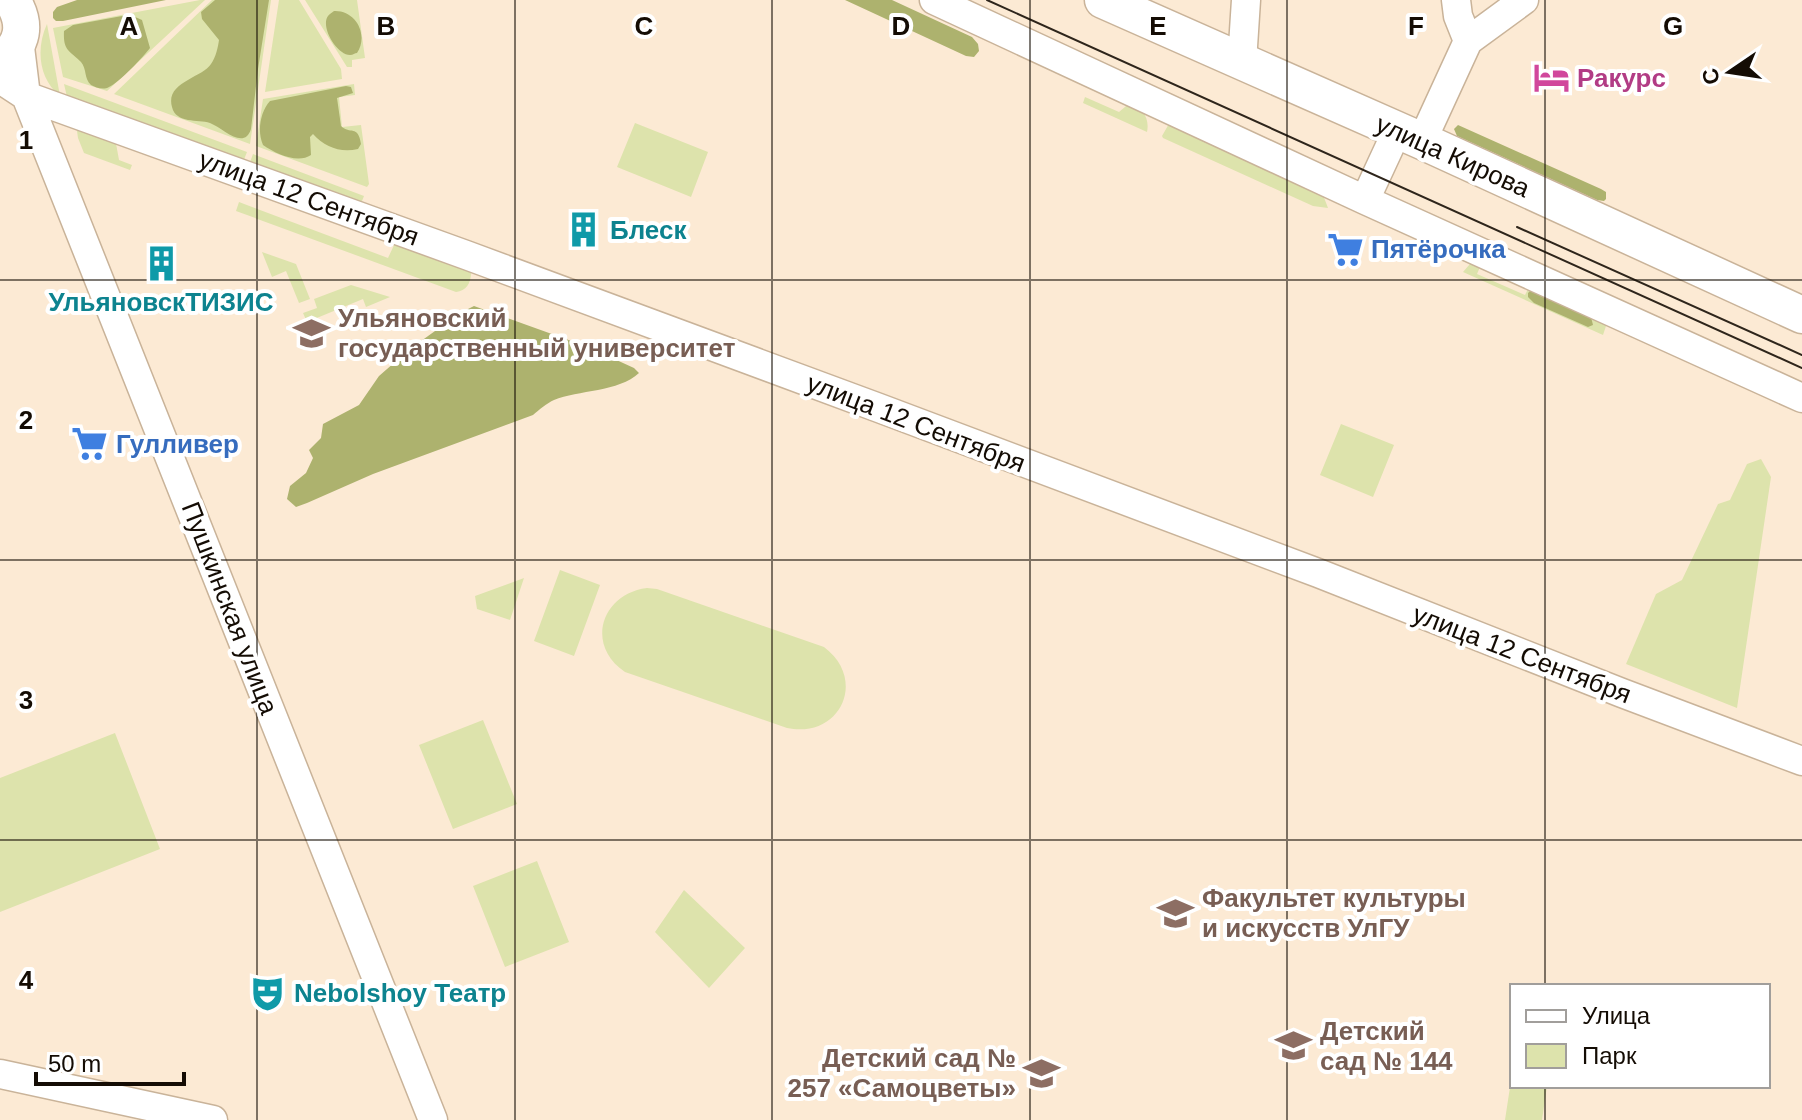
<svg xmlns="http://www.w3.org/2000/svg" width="1802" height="1120" viewBox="0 0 1802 1120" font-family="Arial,sans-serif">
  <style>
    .green { fill: #dde3ac }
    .forest { fill: #adb26e }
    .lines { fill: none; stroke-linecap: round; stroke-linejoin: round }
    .minor-casing { stroke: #c9b399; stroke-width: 31 }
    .major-casing { stroke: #c9b399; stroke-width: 39 }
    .minor { stroke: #fff; stroke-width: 28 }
    .major { stroke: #fff; stroke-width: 36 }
    .tram { stroke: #2e251b; stroke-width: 2 }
    .grid { fill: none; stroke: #140c04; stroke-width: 2; stroke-opacity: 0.55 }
    .labels { text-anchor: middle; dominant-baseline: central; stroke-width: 8; stroke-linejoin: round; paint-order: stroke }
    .hotel-label { font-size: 26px; font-weight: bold; fill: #b23c85; stroke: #fff; text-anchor: start }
    .street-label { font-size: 26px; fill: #140c04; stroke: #fff }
    .culture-label { font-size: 26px; font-weight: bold; fill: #0d838f; stroke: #fff; text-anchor: start }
    .shop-label { font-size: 26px; font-weight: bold; fill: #366cbe; stroke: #fff; text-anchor: start }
    .education-label { font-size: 26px; font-weight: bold; fill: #785e54; stroke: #fff; text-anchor: start }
    .grid-label { font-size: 26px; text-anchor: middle; font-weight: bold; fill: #140c04; stroke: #fff; stroke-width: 8; stroke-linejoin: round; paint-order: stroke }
  </style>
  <rect width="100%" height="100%" fill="#fcead4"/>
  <path class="green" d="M200 0H205L107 91 63 77 53 28Z
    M212 0H271L250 144 114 94Z
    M279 0H299L341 69 342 79 265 92Z
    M305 0H357L365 58 352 60V67H347Z
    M47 24 60 96C38 78 36 48 47 24Z
    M64 84 247 152 243 162 67 97Z
    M354 84 355 95 339 97 342 127 361 125 369 184 367 187 256 146 263 99Z
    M1085 97 1119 112 1132 101C1142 110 1150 117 1147 132L1083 103Z
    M1170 122 1320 187 1328 208 1313 206 1163 138 1162 136Z
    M635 123 708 152 691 197 617 167Z
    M76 124 115 138 119 160 132 165 130 170 84 153 78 138Z
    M253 154 364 196 360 206 249 165Z
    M239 202 388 258 395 243 468 270 471 273C471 283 466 291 456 292L236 211Z
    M262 252 296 264 310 299 299 303 286 271 272 277Z
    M1476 257 1483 260 1477 274 1525 295 1530 285 1605 320 1606 326 1603 335 1463 272Z
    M351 285 390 297 366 307 363 299 307 322 303 313 317 308 314 299Z
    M1341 424 1394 445 1373 497 1320 475Z
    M1761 459 1771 477 1737 708 1626 664 1656 594 1682 580 1718 504 1730 500 1747 464Z
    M560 570 600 585 574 656 534 641Z
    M524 578 510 620 477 609 475 596Z
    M647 588 657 589 824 647C868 680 840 739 787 728L625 672C585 645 601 594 647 588Z
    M483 720 517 804 453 829 419 745Z
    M115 733 160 849 0 912V778Z
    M537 861 569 942 505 967 473 886Z
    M684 890 745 948 709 988 655 932Z
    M1512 1074V1086H1547L1542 1120H1505Z"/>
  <path class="forest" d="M77 0H166L63 21H56L53 18V12L57 7Z
    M215 0H269L258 69 251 129C244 151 223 128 210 123 198 119 176 124 172 107 165 82 202 78 211 64 216 57 218 47 219 40L202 19 201 12Z
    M845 0H892L972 37 978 44 979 51 974 57 966 56Z
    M334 11C356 10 369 35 357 53 355 53 353 55 350 55 337 55 320 27 328 16 329 14 332 13 334 11Z
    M122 16H133L142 20 150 48C144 56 119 83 109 87 104 90 96 88 91 85 84 79 87 69 81 62 69 50 63 51 64 31L73 25Z
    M346 86 351 87 353 93 337 98 341 126C350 135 358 124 361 144L358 149C340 153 325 147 313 134L310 137 311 155C298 164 276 154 263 145 257 132 260 112 270 101Z
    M1458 125 1601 189 1606 192V199L1604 201 1597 200 1457 136 1454 129Z
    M1531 290 1591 317 1593 325 1588 327 1534 303 1528 297V293Z
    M474 306 588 347 634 368 639 373C619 392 578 390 554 400 547 403 539 410 533 415L373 474 307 503 296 507 287 499 290 486 306 473 313 458 309 450 321 438 323 424 359 405 379 376 410 349 460 313Z"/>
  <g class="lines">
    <defs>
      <path id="minor" d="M934 0 1365 200 1802 398
        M1456 0 1458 16 1468 41
        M19 39 26 96 433 1120
        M1242 62 1246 0
        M0 79 26 96 466 255 879 408 1318 573 1622 693 1802 761
        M1422 141 1468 41 1524 0
        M1365 200 1397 131
        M0 1074 213 1120"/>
      <path id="major" d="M1103 0 1422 141 1802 315
        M0 61C24 45 27 24 12 0"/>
    </defs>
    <use href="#minor" class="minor-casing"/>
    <use href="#major" class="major-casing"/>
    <use href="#minor" class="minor"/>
    <use href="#major" class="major"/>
    <path class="tram" d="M987 0 1802 368
      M1517 227 1802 355"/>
  </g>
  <path class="grid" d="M257 0V1120M515 0V1120M772 0V1120M1030 0V1120M1287 0V1120M1545 0V986M0 280H1802M0 560H1802M0 840H1802M1545 1086V1120"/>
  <defs>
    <symbol id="hotel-bare" viewBox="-9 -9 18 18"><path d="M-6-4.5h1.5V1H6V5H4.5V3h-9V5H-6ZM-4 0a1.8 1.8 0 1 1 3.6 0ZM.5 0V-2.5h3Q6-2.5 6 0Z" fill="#d1479c" stroke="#fff" stroke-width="2.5" paint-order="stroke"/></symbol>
    <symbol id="building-bare" viewBox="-9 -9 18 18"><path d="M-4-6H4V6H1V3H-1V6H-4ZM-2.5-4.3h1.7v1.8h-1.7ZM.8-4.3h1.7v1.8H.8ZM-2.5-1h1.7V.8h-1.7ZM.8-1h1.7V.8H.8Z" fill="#0f9aa8" stroke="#fff" stroke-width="2.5" paint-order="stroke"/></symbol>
    <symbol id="supermarket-bare" viewBox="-9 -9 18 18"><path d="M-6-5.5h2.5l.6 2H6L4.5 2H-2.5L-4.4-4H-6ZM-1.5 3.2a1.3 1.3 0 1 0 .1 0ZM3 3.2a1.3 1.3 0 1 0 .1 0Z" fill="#3f7fe0" stroke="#fff" stroke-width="2.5" paint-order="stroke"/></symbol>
    <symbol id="university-bare" viewBox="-9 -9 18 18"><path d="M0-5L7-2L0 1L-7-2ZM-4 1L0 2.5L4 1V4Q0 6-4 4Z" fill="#8d6e63" stroke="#fff" stroke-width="2.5" paint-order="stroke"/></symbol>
    <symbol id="theatre-bare" viewBox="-9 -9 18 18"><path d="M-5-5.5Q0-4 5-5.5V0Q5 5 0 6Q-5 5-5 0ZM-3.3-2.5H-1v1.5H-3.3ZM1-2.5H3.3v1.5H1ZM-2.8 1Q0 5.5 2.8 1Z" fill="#0f9aa8" stroke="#fff" stroke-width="2.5" paint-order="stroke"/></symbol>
    <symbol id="school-bare" viewBox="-9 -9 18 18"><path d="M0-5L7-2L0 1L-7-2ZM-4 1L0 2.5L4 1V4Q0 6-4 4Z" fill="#8d6e63" stroke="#fff" stroke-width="2.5" paint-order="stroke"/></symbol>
  </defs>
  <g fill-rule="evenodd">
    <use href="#hotel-bare" x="1526" y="52" width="51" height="51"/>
    <use href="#building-bare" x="558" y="204" width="51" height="51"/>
    <use href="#supermarket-bare" x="1320" y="224" width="51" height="51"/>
    <use href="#building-bare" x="136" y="238" width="51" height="51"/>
    <use href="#university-bare" x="286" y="308" width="51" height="51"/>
    <use href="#supermarket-bare" x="64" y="418" width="51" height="51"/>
    <use href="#university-bare" x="1150" y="888" width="51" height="51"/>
    <use href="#theatre-bare" x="242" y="968" width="51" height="51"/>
    <use href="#school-bare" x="1268" y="1020" width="51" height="51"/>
    <use href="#school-bare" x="1016" y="1048" width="51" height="51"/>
  </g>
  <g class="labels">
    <g class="hotel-label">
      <text x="1577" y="78">Ракурс</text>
    </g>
    <g class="street-label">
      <text transform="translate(1453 156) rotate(24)">улица Кирова</text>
      <text transform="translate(309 198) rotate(20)">улица 12 Сентября</text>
      <text transform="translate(916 423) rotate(21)">улица 12 Сентября</text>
      <text transform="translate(230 608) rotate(69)">Пушкинская улица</text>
      <text transform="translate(1522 654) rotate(21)">улица 12 Сентября</text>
    </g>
    <g class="culture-label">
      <text x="610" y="230">Блеск</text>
      <text x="161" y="302" text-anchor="middle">УльяновскТИЗИС</text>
      <text x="294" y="993">Nebolshoy Театр</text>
    </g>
    <g class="shop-label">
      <text x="1371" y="249">Пятёрочка</text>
      <text x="116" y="444">Гулливер</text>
    </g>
    <g class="education-label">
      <text x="338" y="318">Ульяновский<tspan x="338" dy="30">государственный университет</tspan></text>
      <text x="1202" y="898">Факультет культуры<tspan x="1202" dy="30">и искусств УлГУ</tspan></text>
      <text x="1320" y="1031">Детский<tspan x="1320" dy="30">сад № 144</tspan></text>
      <text x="1016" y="1058" text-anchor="end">Детский сад №<tspan x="1016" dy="30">257 «Самоцветы»</tspan></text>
    </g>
  </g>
  <g class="grid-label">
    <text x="129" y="35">A</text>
    <text x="386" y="35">B</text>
    <text x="644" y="35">C</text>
    <text x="901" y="35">D</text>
    <text x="1158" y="35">E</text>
    <text x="1416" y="35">F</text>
    <text x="1673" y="35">G</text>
    <text x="26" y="149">1</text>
    <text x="26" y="429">2</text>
    <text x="26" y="709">3</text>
    <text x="26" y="989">4</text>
  </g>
  <rect x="1510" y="984" width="260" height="104" fill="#ffffff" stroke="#a19e9b" stroke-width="2"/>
  <rect x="1526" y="1010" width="40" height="12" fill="#ffffff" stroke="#a19e9b" stroke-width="2"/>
  <text x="1582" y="1024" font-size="24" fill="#140c04">Улица</text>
  <rect x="1526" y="1044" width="40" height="24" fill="#dde3ac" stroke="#a19e9b" stroke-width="2"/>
  <text x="1582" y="1064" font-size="24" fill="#140c04">Парк</text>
  <g transform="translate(1730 72) rotate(257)" stroke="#ffffff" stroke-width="6" paint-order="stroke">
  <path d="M0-6L14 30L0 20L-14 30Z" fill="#140c04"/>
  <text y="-12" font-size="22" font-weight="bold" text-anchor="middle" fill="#140c04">С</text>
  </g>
  <path d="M36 1072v12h148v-12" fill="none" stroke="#140c04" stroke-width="4"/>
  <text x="48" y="1072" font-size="24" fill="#140c04" stroke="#ffffff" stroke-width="6" paint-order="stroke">50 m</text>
</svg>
